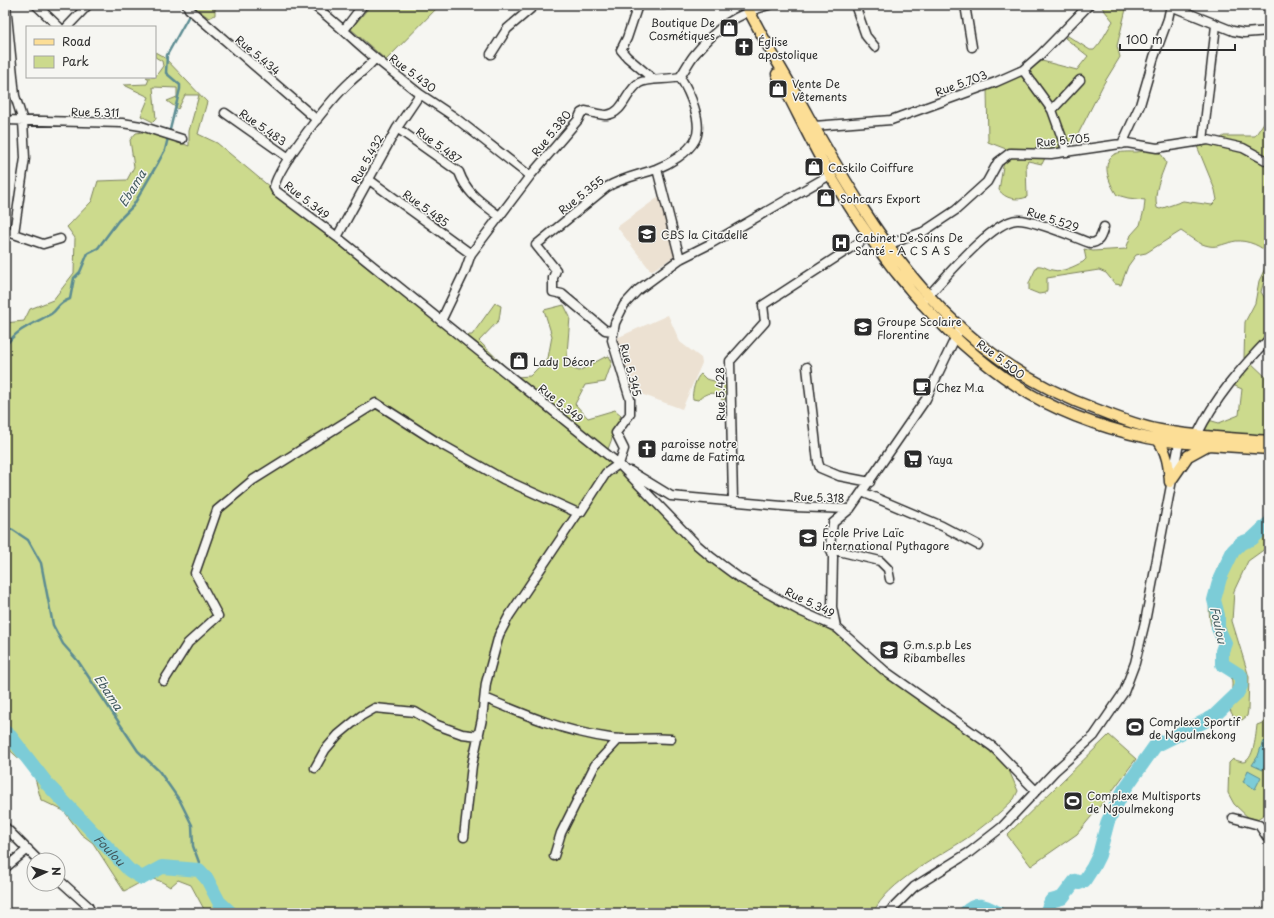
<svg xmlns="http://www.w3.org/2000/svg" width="1274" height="918" viewBox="0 0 1274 918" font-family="'Playpen Sans',sans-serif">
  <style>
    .built { fill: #ece1d2 }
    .green { fill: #ccda8d; stroke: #7c825c }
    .water { fill: #7cccd7; stroke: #5c8c92 }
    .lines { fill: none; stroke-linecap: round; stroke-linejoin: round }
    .stream { stroke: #5c8c92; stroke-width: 2.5 }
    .river { stroke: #7cccd7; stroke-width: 14 }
    .minor-casing { stroke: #2b2b2b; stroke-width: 11 }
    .major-casing { stroke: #2b2b2b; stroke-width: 13 }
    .minor { stroke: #f6f6f2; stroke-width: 8 }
    .major { stroke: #fcde96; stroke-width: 10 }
    .labels { text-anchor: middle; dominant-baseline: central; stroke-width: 3; stroke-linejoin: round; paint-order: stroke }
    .poi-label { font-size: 11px; fill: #2b2b2b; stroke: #f6f6f2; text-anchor: start }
    .street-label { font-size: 11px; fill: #2b2b2b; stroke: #f6f6f2 }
    .water-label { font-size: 12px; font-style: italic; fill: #435b5f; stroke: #f6f6f2 }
  </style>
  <rect width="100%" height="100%" fill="#f6f6f2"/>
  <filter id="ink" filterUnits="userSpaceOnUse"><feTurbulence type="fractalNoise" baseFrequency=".025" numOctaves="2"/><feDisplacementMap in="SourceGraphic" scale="8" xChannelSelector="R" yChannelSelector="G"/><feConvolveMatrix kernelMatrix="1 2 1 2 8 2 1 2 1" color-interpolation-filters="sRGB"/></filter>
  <g filter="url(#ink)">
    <path class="built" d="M660 196 677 248 675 256 651 271 617 227Z
      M668 315 680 342 701 358 702 363 682 409 627 389 610 341Z"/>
    <path class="green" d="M191 5H212L215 6V15L209 18Z
      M371 5H440L386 60 351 29Z
      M1100 5H1127L1117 46 1120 57 1104 83 1073 144 1049 150 1042 164 1028 161 1026 164 1027 197C1017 201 1005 199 999 190L1006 149 988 142 987 89 1008 81 1042 61 1077 70 1088 56 1065 38 1068 36 1090 50H1094L1100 43 1113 21Z
      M155 52 164 57 207 102 198 134 217 143 378 277 465 335H472L495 303 501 306 499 320 479 341 516 377 530 376 548 358 552 336 544 310 564 305 570 317 566 366 579 371 603 358 609 356 612 362 605 382 585 385 575 404 588 418 615 410 621 415 608 449 609 457 740 581 835 633 1001 760 1007 766 1018 791 1014 799C1000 813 984 826 967 838 939 857 888 881 873 913H206L191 885 178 880 170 887C149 872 144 882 124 891L93 843 81 834 64 811 41 800 33 771 5 746V323L24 321 30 309 53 300 74 273 75 238 67 227 92 201 98 181 127 180 134 167 130 140 136 133 150 131 189 146V131L199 95H185L178 109 167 101 177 97V88L153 87 156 119 153 122 141 116 149 97 124 85 147 84 149 79 146 77H155L163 66 162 61 155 57Z
      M1269 115V243L1265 245 1269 252V262L1261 292 1269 305V336L1248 358H1244L1245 322 1255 303 1259 281 1268 262 1269 255C1263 246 1247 240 1236 241 1228 242 1217 248 1209 246 1198 244 1190 237 1181 231L1146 253 1136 255 1128 266 1121 285 1115 284 1106 273 1099 270 1047 278V290L1045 293 1039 294 1029 290V283L1037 266C1043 265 1047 269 1052 270 1063 273 1074 266 1083 262L1086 259 1084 249 1093 251 1126 249 1131 235 1140 225 1144 210 1145 200 1128 198 1117 195C1111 186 1100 165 1113 155 1119 151 1130 152 1137 152 1144 151 1153 150 1159 153 1163 155 1164 159 1166 163 1161 177 1153 192 1157 208L1160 209 1183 201 1212 205 1217 200 1215 190 1197 146 1215 142 1224 136H1255Z
      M1248 360 1269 380V449L1198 435 1205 419 1219 423 1239 415 1242 389 1228 383Z
      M701 374 706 379 730 385C729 393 731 398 722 400L718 394C708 392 705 394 698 400L693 399C691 394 696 377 701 374Z
      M1269 513V546L1248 561 1234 591 1232 621 1249 677 1248 710 1247 716 1242 720C1222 715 1233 697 1232 682 1231 662 1217 644 1211 625 1206 607 1212 572 1224 558 1228 552 1235 549 1240 544 1251 535 1261 524 1269 513Z
      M1265 722H1269V811L1253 822 1234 804 1228 793 1229 763 1233 759C1235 760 1239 761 1242 762 1254 763 1256 733 1257 725Z
      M1109 735 1136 759 1113 790 1077 834 1031 866 1007 835Z"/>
    <path class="water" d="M1263 741 1269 743V753L1263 770 1252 765 1258 756Z
      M1248 770 1261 777 1255 789 1243 782Z"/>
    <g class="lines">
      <path class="stream" d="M5 347C16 329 33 324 51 314 59 309 56 304 70 299L74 278 80 272 88 253 98 248 118 221 133 206 159 161 165 150 180 89V85L166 73 167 55 192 10 198 5
        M5 527 13 530 28 540 41 563 53 625 63 644 78 661 138 751 159 771 180 801 192 825 193 846 200 865 199 870"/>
      <g class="river">
        <path id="s1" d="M5 732 11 737 48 785 129 870 142 878 162 867 199 870 207 879 219 902 231 913"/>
        <path d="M965 913C977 901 985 906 998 913"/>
        <path d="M1046 913 1051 901 1062 898 1075 881 1079 883 1084 881 1093 867 1099 855 1108 821 1124 790 1155 746 1213 717 1236 695 1241 686V676L1222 664V651L1225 643 1218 628V615L1214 600 1220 578 1233 551 1241 543 1252 539 1269 523"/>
      </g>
      <defs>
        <path id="minor" d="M6 5 15 96 23 121 25 158 14 233
          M36 5 59 27
          M187 5 189 9 317 120
          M313 5C335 21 354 41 375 58
          M638 5 627 38 621 50 627 57 653 79
          M644 5H664
          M855 5 866 36 875 47
          M965 5 972 47
          M1168 5 1233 31 1244 33 1269 31
          M67 27 88 5
          M344 30 363 5
          M491 54 507 29 535 5
          M1023 70 1052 110 1067 152
          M1052 110 1080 80
          M225 113 289 158
          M5 120 122 123 141 126 182 139
          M814 126 891 120 996 82 1023 70 1039 56 1089 5
          M397 128 459 172C467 194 481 202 499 216
          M1203 141 1216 25
          M1122 144 1140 105 1154 57 1168 19 1171 5
          M657 169 680 259
          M530 176 453 116 420 94 375 58C369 68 359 73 351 81 331 99 280 163 274 187L276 191 337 237 619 464 696 544 711 557 738 577 800 611 836 627 885 671 993 747 1036 791
          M368 179 471 254
          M5 231 43 244 60 239
          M337 237 397 128 420 94
          M887 245 923 232 956 210 987 182 998 162 1010 153 1051 154 1127 143 1157 148 1208 140 1243 148 1269 162
          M921 304C940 284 991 221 1017 220 1033 219 1073 237 1090 243 1100 243 1101 236 1104 227
          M441 321 465 271 471 254 530 176 578 120 581 113 585 111C592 112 600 115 607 115 624 113 626 91 639 83 647 78 668 80 680 77 685 70 689 61 695 54 717 28 735 14 769 5
          M613 331 605 330 562 294 553 292V278L556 270 536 245 607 187C622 178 639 175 656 169 669 164 688 153 695 140 704 123 689 91 680 77
          M807 367 818 462 820 468 839 476 870 482
          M1197 435C1215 398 1241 368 1269 339
          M619 464 624 449 616 433 630 414V399L612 340 615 323 624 305 638 290 680 259 710 244 830 175
          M630 471 671 496 794 507 850 509
          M862 492 942 526 978 545
          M733 501 730 361 765 322 763 305 869 236
          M830 549 880 561 888 569 890 579
          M836 627 832 607 833 557 830 545 833 523 850 509 926 399 958 332
          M164 681 188 643 218 616 195 573 217 510 253 480 376 403 437 442 503 479 578 513
          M485 698C525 715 566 732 610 738 630 741 650 737 671 739
          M315 768 325 750 338 735 361 716 375 708 415 712 437 725 462 734 479 736
          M1233 818 1259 825 1269 840
          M5 827 38 860
          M464 837 472 765 482 719 486 683 499 635 509 616 578 513 581 512 606 473 619 464
          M554 856 561 833 595 765 619 739
          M5 868 28 849
          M58 879 88 906 91 913
          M888 913 914 887 970 852 1002 827 1055 771 1094 736 1124 692 1135 663 1145 622 1180 438"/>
        <path id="major" d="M746 5C765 43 788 79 808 116 882 247 950 356 1098 410 1118 418 1139 426 1160 430 1196 437 1233 438 1269 441
          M777 74C795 107 811 143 830 175 878 256 937 334 1017 386 1056 412 1103 428 1148 438 1168 442 1189 443 1208 445
          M1158 440C1167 452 1169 466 1170 482
          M1170 482 1188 456 1208 445 1269 449"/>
      </defs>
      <use href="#minor" class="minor-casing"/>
      <use href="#major" class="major-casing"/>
      <use href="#minor" class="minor"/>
      <use href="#major" class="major"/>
    </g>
  </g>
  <defs>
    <symbol id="shop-square" viewBox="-11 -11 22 22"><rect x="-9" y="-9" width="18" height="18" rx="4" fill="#2b2b2b" stroke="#f6f6f2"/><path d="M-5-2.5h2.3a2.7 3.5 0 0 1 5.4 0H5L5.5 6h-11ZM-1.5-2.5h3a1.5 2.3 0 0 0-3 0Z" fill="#fff"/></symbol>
    <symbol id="church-square" viewBox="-11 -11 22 22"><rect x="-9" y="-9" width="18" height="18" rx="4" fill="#2b2b2b" stroke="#f6f6f2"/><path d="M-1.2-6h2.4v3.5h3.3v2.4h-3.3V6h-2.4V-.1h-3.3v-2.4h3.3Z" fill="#fff"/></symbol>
    <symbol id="school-square" viewBox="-11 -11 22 22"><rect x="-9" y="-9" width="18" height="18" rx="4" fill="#2b2b2b" stroke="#f6f6f2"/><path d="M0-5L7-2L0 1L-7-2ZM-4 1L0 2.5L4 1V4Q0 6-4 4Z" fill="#fff"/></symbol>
    <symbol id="hospital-square" viewBox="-11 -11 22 22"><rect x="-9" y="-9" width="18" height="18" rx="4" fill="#2b2b2b" stroke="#f6f6f2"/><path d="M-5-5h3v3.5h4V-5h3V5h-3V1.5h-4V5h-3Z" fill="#fff"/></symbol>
    <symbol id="cafe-square" viewBox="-11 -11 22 22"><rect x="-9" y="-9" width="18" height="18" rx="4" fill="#2b2b2b" stroke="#f6f6f2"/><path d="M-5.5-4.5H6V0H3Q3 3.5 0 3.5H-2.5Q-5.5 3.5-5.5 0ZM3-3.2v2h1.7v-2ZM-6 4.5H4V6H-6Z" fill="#fff"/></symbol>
    <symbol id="supermarket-square" viewBox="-11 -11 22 22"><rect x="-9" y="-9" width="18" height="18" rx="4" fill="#2b2b2b" stroke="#f6f6f2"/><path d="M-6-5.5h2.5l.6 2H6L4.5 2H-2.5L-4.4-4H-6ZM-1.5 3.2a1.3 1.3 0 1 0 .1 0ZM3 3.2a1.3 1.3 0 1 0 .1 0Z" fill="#fff"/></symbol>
    <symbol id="stadium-square" viewBox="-11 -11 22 22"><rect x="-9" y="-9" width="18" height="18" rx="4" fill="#2b2b2b" stroke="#f6f6f2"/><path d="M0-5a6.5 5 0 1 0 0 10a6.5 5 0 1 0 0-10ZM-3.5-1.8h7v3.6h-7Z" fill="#fff"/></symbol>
  </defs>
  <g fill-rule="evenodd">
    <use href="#shop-square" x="718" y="17" width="22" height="22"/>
    <use href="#church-square" x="733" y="36" width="22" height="22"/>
    <use href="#shop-square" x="767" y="78" width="22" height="22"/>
    <use href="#shop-square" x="803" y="156" width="22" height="22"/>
    <use href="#shop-square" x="815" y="187" width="22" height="22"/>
    <use href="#school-square" x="636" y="223" width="22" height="22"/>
    <use href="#hospital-square" x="830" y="232" width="22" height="22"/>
    <use href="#school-square" x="852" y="316" width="22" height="22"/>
    <use href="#shop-square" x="508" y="350" width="22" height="22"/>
    <use href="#cafe-square" x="911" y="376" width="22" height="22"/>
    <use href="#church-square" x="636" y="438" width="22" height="22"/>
    <use href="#supermarket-square" x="902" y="448" width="22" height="22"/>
    <use href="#school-square" x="797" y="527" width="22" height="22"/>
    <use href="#school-square" x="878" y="639" width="22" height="22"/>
    <use href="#stadium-square" x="1124" y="716" width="22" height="22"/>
    <use href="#stadium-square" x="1062" y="790" width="22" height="22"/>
  </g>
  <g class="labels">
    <g class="poi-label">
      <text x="715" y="22" text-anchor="end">Boutique De<tspan x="715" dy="13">Cosmétiques</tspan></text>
      <text x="758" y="41">Église<tspan x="758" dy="13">apostolique</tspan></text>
      <text x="792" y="83">Vente De<tspan x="792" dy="13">Vêtements</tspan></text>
      <text x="828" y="167">Caskilo Coiffure</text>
      <text x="840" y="198">Sohcars Export</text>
      <text x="661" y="234">CBS la Citadelle</text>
      <text x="855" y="237">Cabinet De Soins De<tspan x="855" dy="13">Santé - A C S A S</tspan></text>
      <text x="877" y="321">Groupe Scolaire<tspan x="877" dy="13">Florentine</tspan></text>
      <text x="533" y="361">Lady Décor</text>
      <text x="936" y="387">Chez M.a</text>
      <text x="661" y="443">paroisse notre<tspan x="661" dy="13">dame de Fatima</tspan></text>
      <text x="927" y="459">Yaya</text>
      <text x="822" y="532">École Prive Laïc<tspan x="822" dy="13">International Pythagore</tspan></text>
      <text x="903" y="644">G.m.s.p.b Les<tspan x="903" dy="13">Ribambelles</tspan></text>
      <text x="1149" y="721">Complexe Sportif<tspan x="1149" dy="13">de Ngoulmekong</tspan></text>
      <text x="1087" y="795">Complexe Multisports<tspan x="1087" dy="13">de Ngoulmekong</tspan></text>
    </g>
    <g class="street-label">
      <text transform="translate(258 55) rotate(40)">Rue 5.434</text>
      <text transform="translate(413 73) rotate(37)">Rue 5.430</text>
      <text transform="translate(961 83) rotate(-20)">Rue 5.703</text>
      <text transform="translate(95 112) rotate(1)">Rue 5.311</text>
      <text transform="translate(263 127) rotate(35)">Rue 5.483</text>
      <text transform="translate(551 133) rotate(-51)">Rue 5.380</text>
      <text transform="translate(1063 140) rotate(-6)">Rue 5.705</text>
      <text transform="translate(439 145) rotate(36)">Rue 5.487</text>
      <text transform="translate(367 159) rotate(-61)">Rue 5.432</text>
      <text transform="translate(581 195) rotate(-38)">Rue 5.355</text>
      <text transform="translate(307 200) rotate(38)">Rue 5.349</text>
      <text transform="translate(426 208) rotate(36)">Rue 5.485</text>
      <text transform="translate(1053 219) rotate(18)">Rue 5.529</text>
      <text transform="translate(1001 359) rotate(37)">Rue 5.500</text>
      <text transform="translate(631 370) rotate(75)">Rue 5.345</text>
      <text transform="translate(720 394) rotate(-91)">Rue 5.428</text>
      <text transform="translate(561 403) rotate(39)">Rue 5.349</text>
      <text transform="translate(819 497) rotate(2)">Rue 5.318</text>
      <text transform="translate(810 602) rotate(26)">Rue 5.349</text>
    </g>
    <g class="water-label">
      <text transform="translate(132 188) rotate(-58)">Ebama</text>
      <text transform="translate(1219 625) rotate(78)">Foulou</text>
      <text transform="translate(109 692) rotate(56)">Ebama</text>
      <text stroke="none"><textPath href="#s1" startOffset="158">Foulou</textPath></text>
    </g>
  </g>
  <rect width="1274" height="918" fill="none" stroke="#f6f6f2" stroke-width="20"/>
  <rect x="10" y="10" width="1254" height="898" fill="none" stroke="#2b2b2b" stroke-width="1.5" filter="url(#ink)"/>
  <rect x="26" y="26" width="130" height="52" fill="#f6f6f2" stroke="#a5a5a2"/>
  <rect x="34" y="39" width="20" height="6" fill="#fcde96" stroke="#a5a5a2"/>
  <text x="62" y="46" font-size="12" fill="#2b2b2b">Road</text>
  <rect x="34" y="56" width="20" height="12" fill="#ccda8d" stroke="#a5a5a2"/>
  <text x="62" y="66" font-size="12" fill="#2b2b2b">Park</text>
  <g transform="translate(46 872) rotate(86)"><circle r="19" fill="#f6f6f2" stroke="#a5a5a2"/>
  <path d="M0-3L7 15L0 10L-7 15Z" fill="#2b2b2b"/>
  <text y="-6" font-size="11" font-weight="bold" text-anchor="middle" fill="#2b2b2b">N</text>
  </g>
  <path d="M1120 44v6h115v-6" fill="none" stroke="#2b2b2b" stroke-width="2"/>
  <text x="1126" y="44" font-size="12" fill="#2b2b2b" stroke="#f6f6f2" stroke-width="3" paint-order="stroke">100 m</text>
</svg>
